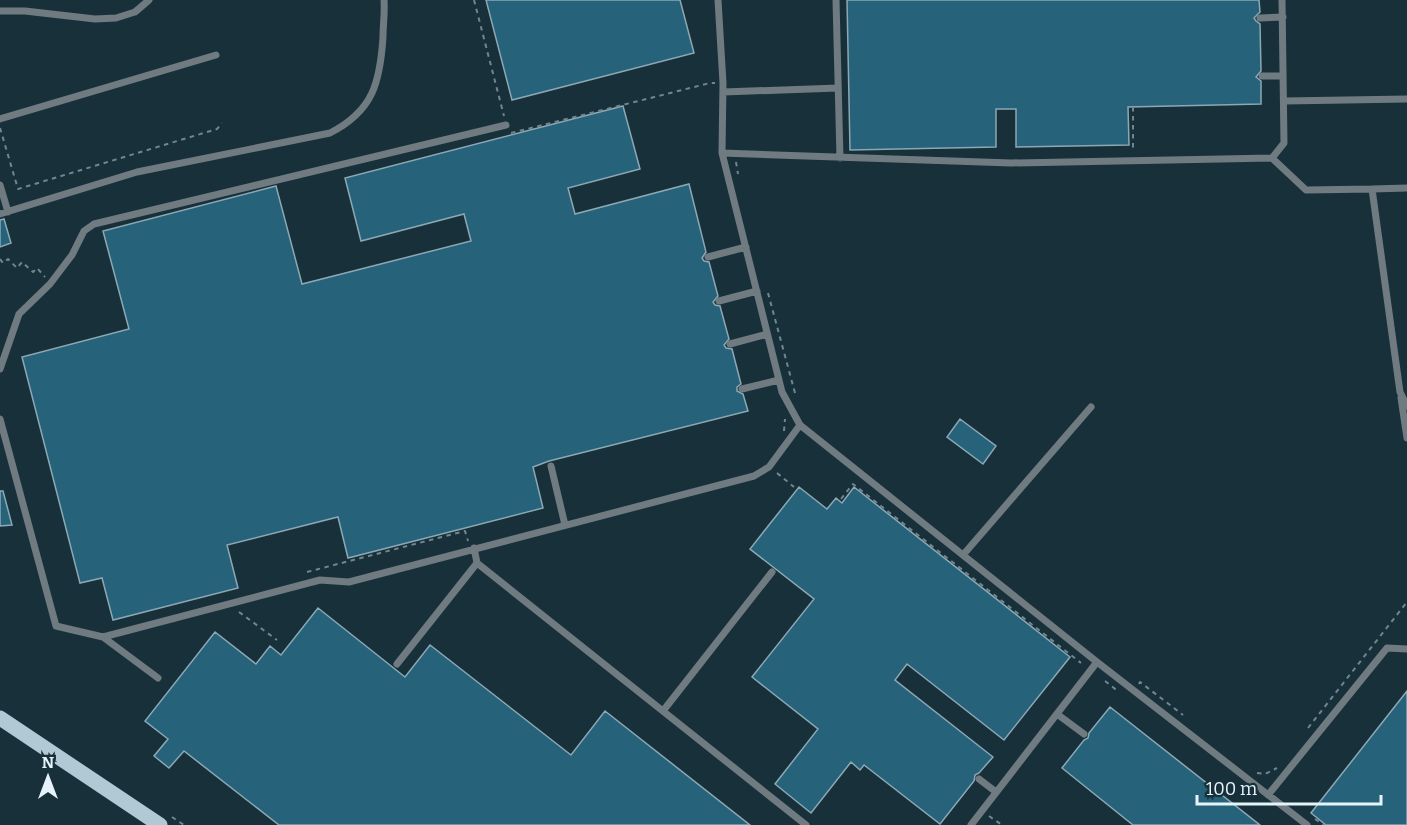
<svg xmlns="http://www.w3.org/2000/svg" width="1407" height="825" viewBox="0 0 1407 825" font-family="Bitter,serif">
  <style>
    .building { fill: #266279; stroke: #8da8b5; stroke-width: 1.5 }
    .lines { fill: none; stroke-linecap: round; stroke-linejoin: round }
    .path { stroke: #72868f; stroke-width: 2; stroke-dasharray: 4.5 4.5; stroke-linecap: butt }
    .service { stroke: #6f7b80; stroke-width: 7 }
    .primary { stroke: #b1c9d5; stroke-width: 15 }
  </style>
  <rect width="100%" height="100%" fill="#18303a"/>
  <path class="building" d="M486 0H680L694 53 512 100Z
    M847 0H1259L1260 12 1254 18 1256 21 1260 24 1261 71 1256 77 1261 81V104L1128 107 1129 145 1016 147V109H996V147L850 150Z
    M623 106 640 169 568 188 575 214 689 184 706 252 702 258 704 261 709 262 718 296 713 302 715 305 720 306 729 339 724 345 726 348 732 349 741 384 737 387V391L743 394 748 411 549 461 533 467 543 508 348 558 338 517 227 545 238 588 113 620 102 578 80 583 22 357 129 329 103 231 276 186 302 284 471 241 464 214 361 241 345 178Z
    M4 219 11 243 0 247V220Z
    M960 419 996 446 983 464 947 437Z
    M799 487 827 509 836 498 842 503 854 487 1070 657 1004 740 907 664 895 680 993 757 979 773 975 775 974 781 940 824 864 765 860 770 851 762 811 813 775 784 818 729 752 677 814 599 750 549Z
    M0 491H3L12 525 0 526Z
    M318 608 405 677 430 645 571 755 605 711 750 825H279L184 751 169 768 154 756 168 739 145 721 215 632 256 664 270 646 281 655Z
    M1407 691V825H1326L1311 813Z
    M1110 707 1260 825H1133L1062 768 1084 740 1088 738 1089 733Z"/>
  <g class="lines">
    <path class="path" d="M474 0 504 116
      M1133 107V152
      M0 128 18 189 217 129 222 123
      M511 133 710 83H715
      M736 162 738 174
      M0 259 3 263 8 259 17 268 22 262 33 272 37 268 45 277
      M768 293 795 393 793 394
      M784 431 785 419
      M777 473 794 487
      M841 499 853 484 1081 663
      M307 572 465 531 468 541
      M239 612 277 640
      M1105 681 1119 692
      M1139 684 1140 682 1183 715
      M1308 728 1407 602
      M1257 773 1265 774 1277 768
      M989 816 1002 825
      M172 817 184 825
      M1315 819 1324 825"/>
    <path class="service" d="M718 0 723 83 722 153 782 392 800 425 1097 662 1307 825
      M836 0 840 158
      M0 11H25L95 19 116 18 135 12 149 0
      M1260 18 1283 17
      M1262 76H1283
      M723 92 838 88
      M1284 101 1407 99
      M0 119 216 55
      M722 153 1011 163 1272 158 1284 143 1282 0
      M1272 158 1306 190 1372 189 1400 392 1407 406
      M0 185 8 212
      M1372 189 1407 188
      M0 214 137 172 330 133C373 111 380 83 383 37 383 25 385 12 384 0
      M708 257 746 247
      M719 301 757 291
      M730 344 767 334
      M0 369 19 314 50 284 72 255 84 231 94 224 506 125
      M742 389 779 380
      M1401 398 1407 438
      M0 419 56 626 103 637 320 580 349 582 754 476 769 467 800 425
      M551 466 565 525
      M474 548 477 563 806 825
      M963 555 1091 407
      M103 637 158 678
      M397 664 477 563
      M663 711 772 572
      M1057 714 1084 734
      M979 779 996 792
      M1268 795 1387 648 1407 649
      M971 825 1097 662"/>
    <path class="primary" d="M0 718 160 825"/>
  </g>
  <g transform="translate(48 777)" stroke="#18303a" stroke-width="4.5" paint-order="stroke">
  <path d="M0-4.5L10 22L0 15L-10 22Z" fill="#e5f4fa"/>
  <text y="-9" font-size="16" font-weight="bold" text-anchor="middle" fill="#e5f4fa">N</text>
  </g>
  <path d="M1197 795v9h184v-9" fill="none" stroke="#e5f4fa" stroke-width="3"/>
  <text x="1206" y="795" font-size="18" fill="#e5f4fa" stroke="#18303a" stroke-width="4.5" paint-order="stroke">100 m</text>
</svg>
